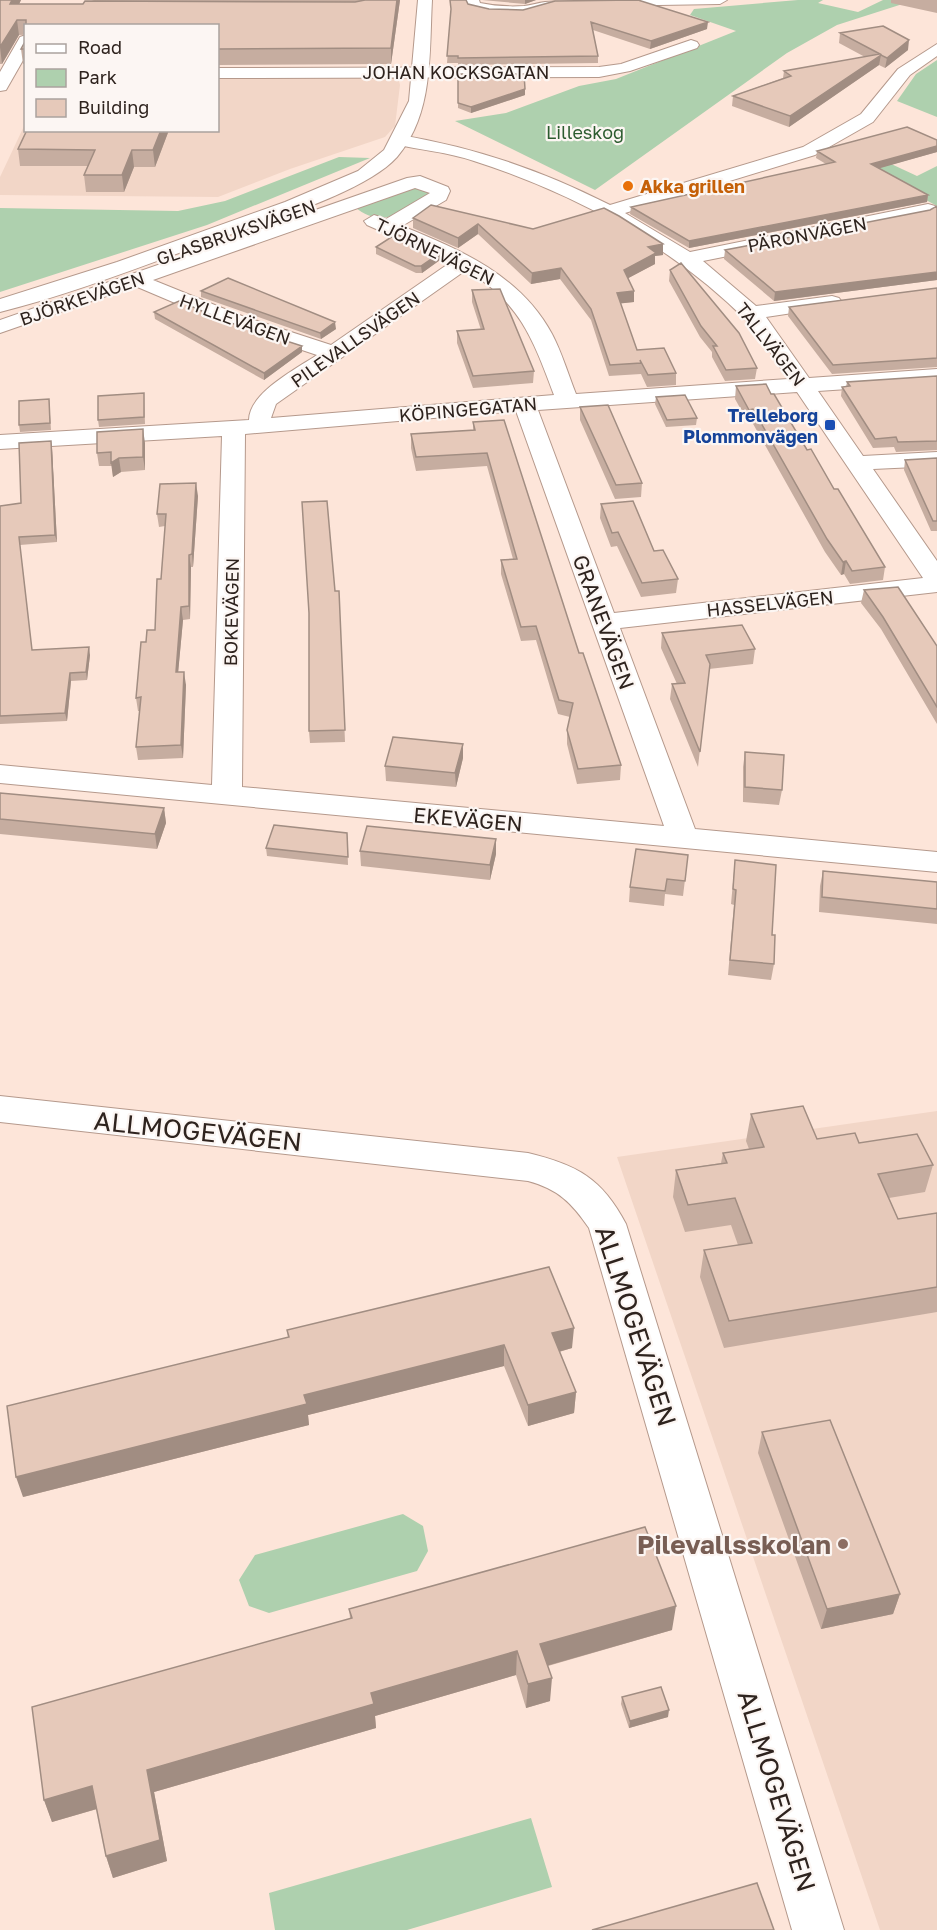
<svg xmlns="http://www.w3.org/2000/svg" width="937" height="1930" viewBox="0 0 937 1930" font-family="'Golos Text',sans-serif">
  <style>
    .built { fill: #f2d6c7 }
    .green { fill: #aed0ae }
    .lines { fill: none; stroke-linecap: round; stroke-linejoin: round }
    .minor-casing { stroke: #b5998c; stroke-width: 2 }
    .major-casing { stroke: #b5998c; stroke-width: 2 }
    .minor { fill: #fff; fill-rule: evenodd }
    .major { fill: #fff; fill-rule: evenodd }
    .wall { fill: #c6ada0 }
    .shaded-wall { fill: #a18d82 }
    .building { fill: #e6c9ba; stroke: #a18d82; stroke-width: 1.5 }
    .food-dot { fill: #e8710a; stroke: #fcf6f3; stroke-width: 2 }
    .transit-dot { fill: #1a4fb4; stroke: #fcf6f3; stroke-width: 2 }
    .education-dot { fill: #8d6e63; stroke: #fcf6f3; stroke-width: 2 }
    .labels { text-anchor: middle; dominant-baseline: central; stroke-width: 4.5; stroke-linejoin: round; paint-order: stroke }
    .far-street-label { font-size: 18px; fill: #2e231e; stroke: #fcf6f3 }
    .far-park-label { font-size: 18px; fill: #2c5c2f; stroke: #fcf6f3 }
    .far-food-label { font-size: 18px; font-weight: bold; fill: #c56008; stroke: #fcf6f3; text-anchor: start }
    .far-transit-label { font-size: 18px; font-weight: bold; fill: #164399; stroke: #fcf6f3; text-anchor: end }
    .street-label { font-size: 21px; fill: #2e231e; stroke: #fcf6f3 }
    .near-street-label { font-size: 26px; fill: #2e231e; stroke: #fcf6f3 }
    .near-education-label { font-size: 26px; font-weight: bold; fill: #785e54; stroke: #fcf6f3; text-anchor: end }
  </style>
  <rect width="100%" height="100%" fill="#fde5d9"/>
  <path class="built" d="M218 77H398L400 85 395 126 385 137 290 169 218 197 0 195V177L25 124 26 130H218Z
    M937 1111V1930H880L617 1157Z"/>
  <path class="green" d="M798 0H823L818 3 858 12 883 0H915L837 25 787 53 595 190 455 121 506 113 579 86 616 79 736 31 690 15 694 9Z
    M937 60V117L897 101 916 74Z
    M859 149 917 176 937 166V206L842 154Z
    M339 157 370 158 207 225 0 292V208L178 211 225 201Z
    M411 186 434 194C408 209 383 231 355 207Z
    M403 1514 423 1526 428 1551 417 1571 269 1613 249 1606 239 1580 255 1555Z
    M531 1818 552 1887 407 1930H275L269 1893Z"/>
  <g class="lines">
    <defs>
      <path id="minor" d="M465 0H479L480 3C494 6 509 7 524 6 537 4 547 0 559 2 542 22 491 15 468 9Z
        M590 0H727L720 4 596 6 591 5Z
        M26 35V55L6 90 0 91V72L20 37Z
        M691 40 697 42 699 45 697 48 630 71 599 77 218 78V68L599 67 621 64Z
        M937 44V56L910 75 873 122 815 155 625 213 690 252 928 204 935 206 937 211 928 216 703 261 756 306 832 296 839 298 842 302 839 306 766 317 809 378 937 369V383L818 391 863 456 937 452V466L873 469 937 561V592L620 628 695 829 937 852V872L0 783V765L212 785 222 436 0 449V435L249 420C249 393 296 369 317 355L227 325 135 286 0 333V320L407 178 420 176 448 187 450 191 446 200 402 226C461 250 520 275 552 334 562 353 568 374 576 394L788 379C775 360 763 337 746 320 672 246 574 193 474 161 448 152 420 150 394 144L391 140 400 135C476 148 541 170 610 205L803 147 861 114 898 69ZM415 188 430 193 386 219 374 215 364 221 367 225 451 262 331 345 242 316 153 280ZM466 270C520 302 533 339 554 395L271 418 276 404ZM797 392 923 578 614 613 538 410ZM516 411 664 826 242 787 245 434Z
        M0 1096 528 1153C577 1165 602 1178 626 1224L844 1930H792L589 1228C572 1203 558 1189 528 1181L0 1122Z"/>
      <path id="major" d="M418 0H432C429 53 434 114 397 157 365 193 259 224 212 241 142 266 72 294 0 312V299L117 262 285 202 358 171 384 150 409 101Z"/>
    </defs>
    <use href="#minor" class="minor-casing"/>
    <use href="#major" class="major-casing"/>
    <use href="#minor" class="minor"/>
    <use href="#major" class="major"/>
  </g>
  <path class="wall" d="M0 0H21L19 4H83L94 0H400L391 64 218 65V26L19 35 2 64H0Z
    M482 0H536L525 4Z
    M891 0H937V13L891 3Z
    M468 4 489 9 707 29 650 49 593 30 598 56V63L458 65V63H447L451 11Z
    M840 33 908 50 885 68 879 65 789 127 732 106 733 96 783 78 784 71 865 57 839 43Z
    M26 40V64H23L21 49Z
    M458 74 525 95 471 113 458 108Z
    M27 130H169L155 167H134L124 192H86L84 175 88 166H20L18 149Z
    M937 140V152L879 168 928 195 927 202 689 248 630 214 631 207 826 164 816 158 817 151Z
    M937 206V280L774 301 724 259 725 250 930 210Z
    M413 218 533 229 663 244V255L655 256V264L628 278 634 291V302L620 303 637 350 676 373V385L647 387 641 374 609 376 591 320 560 279 531 284 478 234 458 248 413 228Z
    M376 247 440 253V260L422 273H416L376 254Z
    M670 270 757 368 755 379 725 381 712 357V352L700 337 669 281Z
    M937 288V367L832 374 788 316 789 307Z
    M472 290 534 371 533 383 473 388 457 343V331L481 330 472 302Z
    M201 291 336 329 321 339 201 297Z
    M154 312 225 321 302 346V352L264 380 155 319Z
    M937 376V450L896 452 894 447 873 448 841 396 842 387H846L847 382Z
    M736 386 771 394 885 567 883 580 850 584 844 574 841 575 825 552 752 422H748L735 399Z
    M144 393 145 424 99 427 98 420Z
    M656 397 697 418 696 425 666 427 655 404Z
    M49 399 51 430 20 432 19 425Z
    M580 407 642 483 641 497 615 499 580 420Z
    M473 422 579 653 621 765 620 780 577 784 567 744V730L570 717 558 714 536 640 521 641 501 574V560L513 559 487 466 416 471 411 448V434L473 430Z
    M51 441 52 448 57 542 20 545 32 650 90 655 87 680 71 681 67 721 0 724V506L21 503Z
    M145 443V470L121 472 113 477 112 466H99L97 453Z
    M937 458V531H931L904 470 905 460Z
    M198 496 193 567H191L190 619 183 620 178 672 186 685 183 758 138 760 136 747 140 711H138L136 698 146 642 155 630 161 579 165 526 159 527 157 514Z
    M601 504 654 551 678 579 676 593 641 597 617 546 611 547 600 518Z
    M864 590 937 646V724L881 629 861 603Z
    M335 591H339L345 742 310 743 309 731Z
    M662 633 755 649 753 664 709 669 698 767 670 699 672 684H677L661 648Z
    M745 752 782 790 779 805 743 802V767Z
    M463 758 456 787 386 781 385 766Z
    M0 793 164 808 166 823 157 849 0 834Z
    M347 833 348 865 267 856 266 848Z
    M360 851 496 854 490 880 361 866Z
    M688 855 683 896 665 894 664 906 629 902 630 887Z
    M735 860 772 935 774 964 771 980 728 975 734 905 731 904Z
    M823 871 937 882V924L819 912 820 886Z
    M751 1114 817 1139 859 1143 933 1165 925 1192 889 1198 898 1219 937 1213V1312L724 1348 700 1277 704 1250 738 1245 731 1225 685 1232 673 1197 676 1170 721 1163 723 1153 749 1149 746 1141Z
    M287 1330 572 1348 559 1352 576 1392 574 1413 528 1426 504 1366 308 1415 309 1425 23 1497 288 1338Z
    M762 1432 900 1594 893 1614 821 1629 758 1453Z
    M349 1609 672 1630 548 1666 550 1701 526 1708 516 1675 375 1716 376 1728 154 1792 167 1861 113 1878 106 1856 97 1809 52 1822 44 1800 350 1618Z
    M622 1697 668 1717 629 1728 621 1704Z"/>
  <path class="shaded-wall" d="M12 0H21L12 19 10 4Z
    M397 0H400L391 64V48Z
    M525 0H536L525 4Z
    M17 20 19 35 2 64 0 47Z
    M708 22 707 29 650 49 651 41Z
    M909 40 908 50 885 68 887 58Z
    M881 55 879 65 789 127 790 116Z
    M525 89V95L471 113V107Z
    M161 130H169L155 167 153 150Z
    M937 146V152L870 171 871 164Z
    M132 150 134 167 124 192 122 175Z
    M928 195 927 202 689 248V241Z
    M478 224V234L458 248V238Z
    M663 244V255L655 256V264L623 281 624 270 648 247Z
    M440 253V260L422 273 421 266Z
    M561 268 560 279 531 284 532 273Z
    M937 272V280L774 301 775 292Z
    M634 291V302L616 304 617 293Z
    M335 322 336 329 321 339 320 333Z
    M302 346V352L264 380V373Z
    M143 429 145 443V470L143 457Z
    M51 441 52 448 57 542 55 535Z
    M119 458 121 472 113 477 111 463Z
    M196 483 198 496 193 567 192 554Z
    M189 555 191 567 190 619 189 606Z
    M846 561 844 574 841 575 843 562Z
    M181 607 183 620 177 685 176 672Z
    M89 647 90 655 87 680 86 672Z
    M184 672 186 685 183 758 181 745Z
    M70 673 71 681 67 721 65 713Z
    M463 744V758L456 787 455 773Z
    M164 808 166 823 157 849 155 834Z
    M496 839V854L490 880V865Z
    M574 1328 572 1348 551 1354 552 1333Z
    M504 1345V1366L308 1415 309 1425 23 1497 16 1477 304 1395Z
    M576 1392 574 1413 528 1426V1405Z
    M900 1594 893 1614 821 1629 827 1609Z
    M676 1606 672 1630 539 1668 540 1644Z
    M517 1651 516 1675 375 1716 376 1728 154 1792 167 1861 113 1878 106 1856 147 1770 371 1693Z
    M552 1678 550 1701 526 1708 528 1684Z
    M669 1710 668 1717 629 1728 630 1721Z
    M92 1786 100 1808 52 1822 44 1800Z"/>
  <path class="building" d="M0 0H12L10 4H83L85 1 355 2 365 0H397L391 48 218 49V26H26V20H17L0 47Z
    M450 0H466L468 4 489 9 523 10 555 1 638 0 708 22 651 41 591 22 598 56 458 58V56H447L451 9Z
    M883 26 909 40 887 58 881 55 790 116 733 96 791 76 784 71 880 54 840 33Z
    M26 40V49H21Z
    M458 74H524L525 89 471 107 458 103Z
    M907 127 937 140V146L871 164 928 195 689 241 631 207 835 162 817 151Z
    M27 130H161L153 150H132L122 175H84L95 150 18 149Z
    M431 205 533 229 604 208 619 216 663 244 648 247 656 253 624 270 634 291 617 293 637 350 664 348 676 373 648 375 640 360 641 363 610 365 591 309 561 268 532 273 478 224 458 238 413 218Z
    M937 206V272L775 292 725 250 930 210Z
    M396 234 440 253 421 266H415L376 247Z
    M681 263 739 333 757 368 726 370 713 346H717L701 326 670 270Z
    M228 278 335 322 320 333 201 291Z
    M937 288V358L833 365 789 307Z
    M500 289 534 371 473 376 457 331 484 329 472 290Z
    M179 301 225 321 302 346 264 373 154 312Z
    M937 376V441L898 442 896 437 875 439 842 387 850 386 847 382Z
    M766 384 771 394H774L807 450 811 449 834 489H838L885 567 852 571 846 561 843 562 827 539 753 409 749 410 736 386Z
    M144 393V417L98 420V396Z
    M685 395 697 418 667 420 656 397Z
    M49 399 50 423 19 425V401Z
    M608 405 642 483 616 485 580 407Z
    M504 420 579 653H583L621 765 578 769 567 730 573 703 559 700 536 626 521 627 501 560 517 559 487 453 416 457 411 434 475 430 473 422Z
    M143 429V457L119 458 111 463V452L97 453V432Z
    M51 441 55 535 19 537 32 650 89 647 86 672 70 673 65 713 0 716V506L21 503 19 443Z
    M937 458V521H933L905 460Z
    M196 483 192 554 189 555V606L181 607 176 672H184L181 745 136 747 141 697 136 698 141 642H146L147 630H155L157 579H161L166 514H157L160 484Z
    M327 501 335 591H339L345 730 309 731V613L302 502Z
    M633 501 654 551 663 550 678 579 642 583 618 532 612 533 601 504Z
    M898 587 937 646V707L883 617 864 590Z
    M742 625 755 649 706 655 710 664 700 752 672 684 685 683 662 633Z
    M393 737 463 744 455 773 385 766Z
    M745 752 784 755 782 790 745 787Z
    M0 793 164 808 155 834 0 819Z
    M274 825 347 833 348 857 266 848Z
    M367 826 496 839 490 865 360 851Z
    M636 849 688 855 685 881 667 879 665 891 630 887Z
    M735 860 776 865 772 935H775L774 964 730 960 736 890 733 889Z
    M823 871 937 882V909L822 897Z
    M803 1106 817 1139 855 1133 859 1143 917 1134 933 1165 878 1174 898 1219 937 1213V1287L729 1321 704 1250 752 1243 735 1198 688 1205 676 1170 727 1163 723 1153 764 1147 751 1114Z
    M549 1267 574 1328 552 1333 576 1392 528 1405 504 1345 304 1395 307 1404 16 1477 7 1406 289 1337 287 1330Z
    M830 1420 900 1594 827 1609 762 1432Z
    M645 1527 676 1606 540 1644 552 1678 528 1684 517 1651 371 1693 374 1704 147 1770 160 1840 106 1856 92 1786 44 1800 32 1707 352 1618 349 1609Z
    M661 1687 669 1710 630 1721 622 1697Z
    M757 1883 774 1930H592Z"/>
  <circle class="food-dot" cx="628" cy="186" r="6"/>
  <rect class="transit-dot" x="824" y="419" width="12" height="12" rx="3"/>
  <circle class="education-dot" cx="843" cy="1544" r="6"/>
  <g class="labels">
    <g class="far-street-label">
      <text x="456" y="72">JOHAN KOCKSGATAN</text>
      <text transform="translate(236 232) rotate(-19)">GLASBRUKSVÄGEN</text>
      <text transform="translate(807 234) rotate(-11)">PÄRONVÄGEN</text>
      <text transform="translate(435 251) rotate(26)">TJÖRNEVÄGEN</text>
      <text transform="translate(82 298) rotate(-19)">BJÖRKEVÄGEN</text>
      <text transform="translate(235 319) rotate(20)">HYLLEVÄGEN</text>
      <text transform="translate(355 339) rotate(-35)">PILEVALLSVÄGEN</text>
      <text transform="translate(771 344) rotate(52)">TALLVÄGEN</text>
      <text transform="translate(468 409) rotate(-5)">KÖPINGEGATAN</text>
      <text transform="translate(770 603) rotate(-6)">HASSELVÄGEN</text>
      <text transform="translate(231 612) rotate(-89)">BOKEVÄGEN</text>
    </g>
    <g class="far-park-label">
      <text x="585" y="132">Lilleskog</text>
    </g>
    <g class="far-food-label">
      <text x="640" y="186">Akka grillen</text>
    </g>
    <g class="far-transit-label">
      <text x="818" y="415">Trelleborg<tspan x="818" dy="21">Plommonvägen</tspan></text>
    </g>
    <g class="street-label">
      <text transform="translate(604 622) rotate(70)">GRANEVÄGEN</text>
      <text transform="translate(468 819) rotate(5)">EKEVÄGEN</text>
    </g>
    <g class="near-street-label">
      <text transform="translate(198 1131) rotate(6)">ALLMOGEVÄGEN</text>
      <text transform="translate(636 1326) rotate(72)">ALLMOGEVÄGEN</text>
      <text transform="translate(777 1791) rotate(73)">ALLMOGEVÄGEN</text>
    </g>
    <g class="near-education-label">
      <text x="831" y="1544">Pilevallsskolan</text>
    </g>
  </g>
  <rect x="24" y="24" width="195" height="108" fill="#fcf6f3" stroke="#aaa29e" stroke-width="1.5"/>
  <rect x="36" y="44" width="30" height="9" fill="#ffffff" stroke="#aaa29e" stroke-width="1.5"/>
  <text x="78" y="54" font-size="18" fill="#2e231e">Road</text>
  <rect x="36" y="69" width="30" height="18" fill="#aed0ae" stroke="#aaa29e" stroke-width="1.5"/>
  <text x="78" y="84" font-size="18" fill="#2e231e">Park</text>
  <rect x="36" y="99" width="30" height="18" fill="#e6c9ba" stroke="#aaa29e" stroke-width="1.5"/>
  <text x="78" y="114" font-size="18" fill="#2e231e">Building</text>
</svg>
